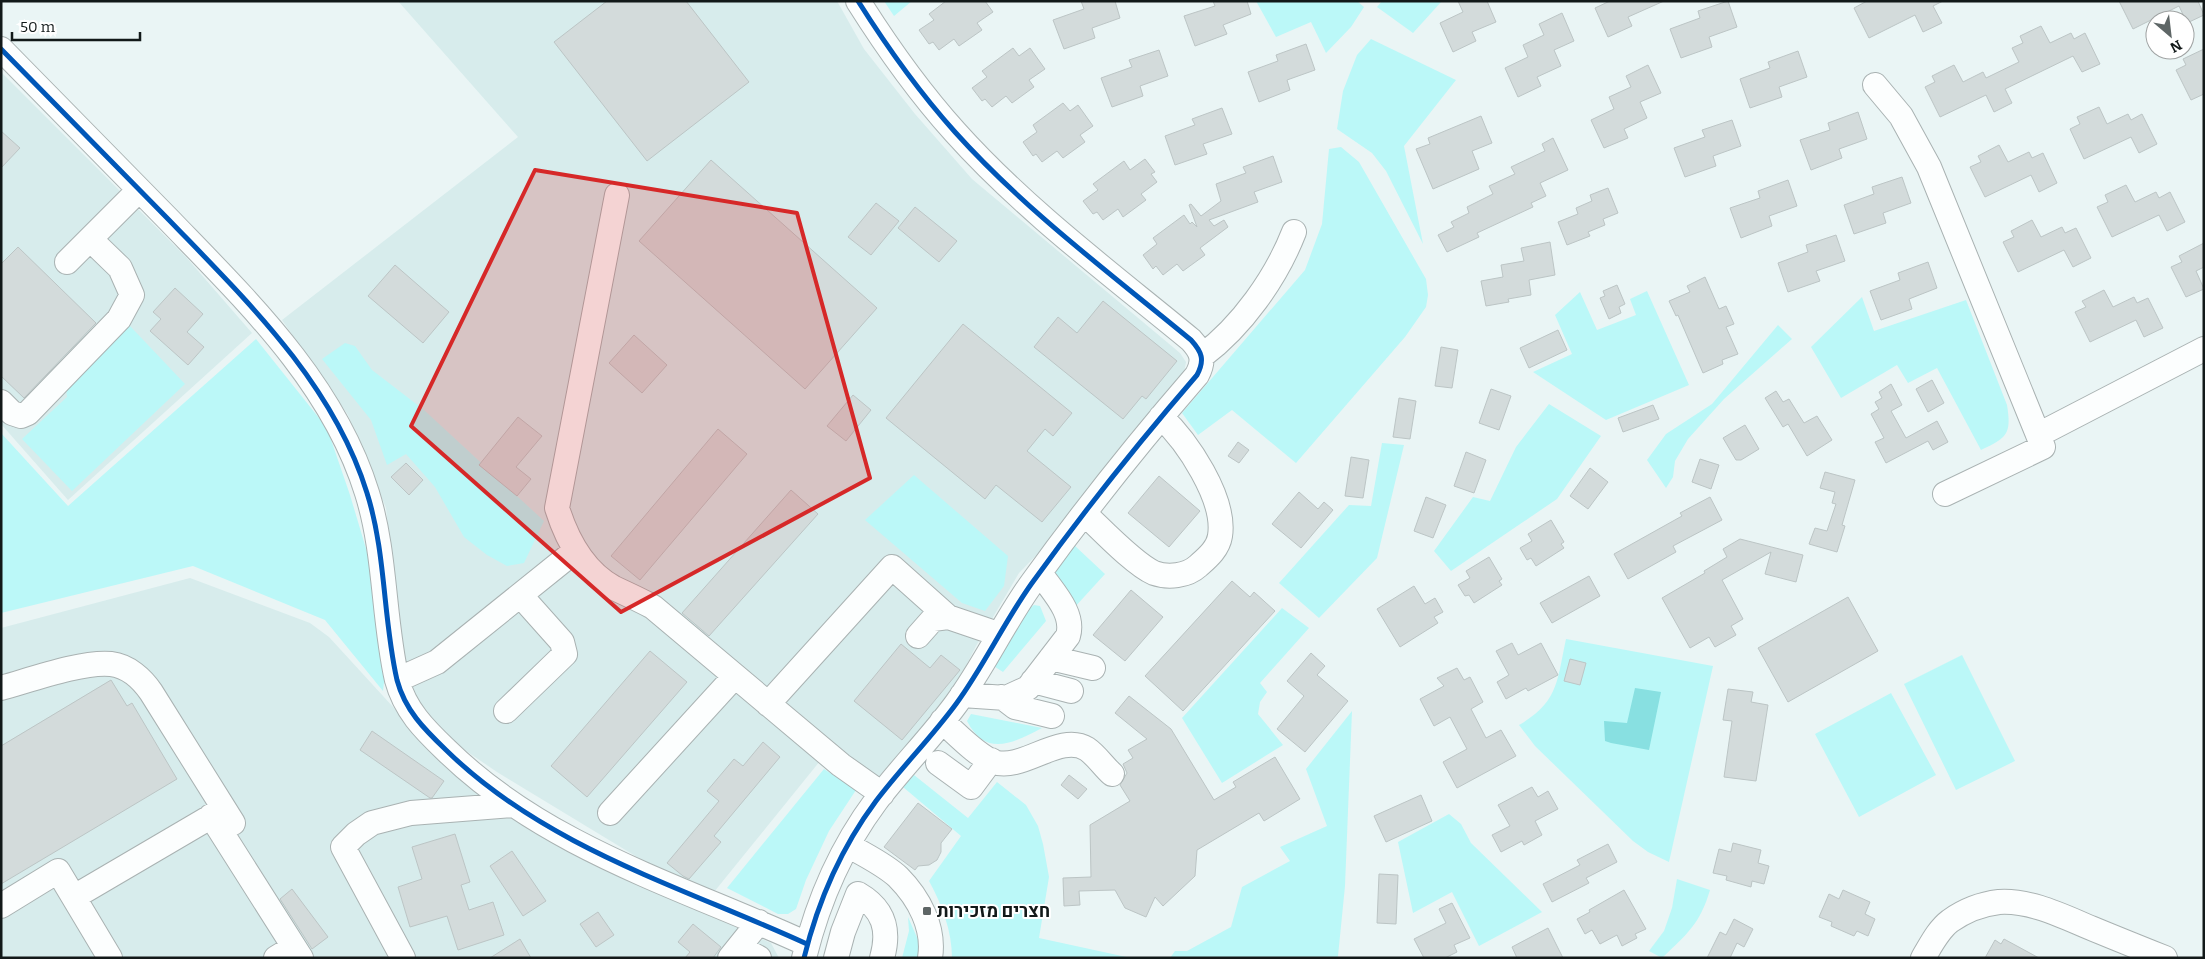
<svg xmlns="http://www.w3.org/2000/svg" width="2205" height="959" viewBox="0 0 2205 959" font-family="Bitter,Heebo,serif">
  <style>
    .built { fill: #d7ecec }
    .green { fill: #bbf8f8 }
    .water { fill: #88e0e1 }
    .building { fill: #d3dbdb; stroke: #bcc5c5 }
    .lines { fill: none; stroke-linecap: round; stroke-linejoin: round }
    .minor-casing { stroke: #a9b2b2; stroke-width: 26 }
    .minor { stroke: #fcfefe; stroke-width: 24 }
    .cycleway-casing { stroke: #fff; stroke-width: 8 }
    .cycleway { stroke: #0057b8; stroke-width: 5 }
    .marked { fill: #d62828; fill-opacity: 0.2; stroke: #d62828; stroke-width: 4; stroke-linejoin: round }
    .poi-dot { fill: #5e6666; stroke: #fff; stroke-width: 2 }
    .labels { text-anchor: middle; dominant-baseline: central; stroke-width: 4; stroke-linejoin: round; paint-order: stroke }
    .poi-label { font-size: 18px; font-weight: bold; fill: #121919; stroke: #fff; text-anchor: start }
  </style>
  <rect width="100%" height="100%" fill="#eaf5f5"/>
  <path class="built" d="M398 1H837L864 49 915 114 972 179 1180 353 1186 362 1183 378 1051 540 1019 573 976 646 954 690 869 788 820 761 714 892 670 877 497 772 447 738 426 714 411 691 398 624 386 508 348 415 282 320 518 137Z
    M1 72 186 257 252 333 68 500 1 424Z
    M190 578 310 623 329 637 405 720 520 823 577 856 771 943 779 958H1V628Z"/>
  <path class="green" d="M884 1H912L894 16Z
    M1256 1H1357L1364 7 1351 27 1326 53 1311 22 1276 37Z
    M1382 1H1442L1413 33 1377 7Z
    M1371 39 1456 80 1404 146 1423 244 1386 171 1372 153 1337 129 1343 91 1357 55Z
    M1341 147 1359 162 1426 279 1428 295 1426 307 1405 337 1296 463 1232 410 1198 435 1182 413 1305 270 1322 224 1329 149Z
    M1647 291 1689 385 1606 420 1533 372 1572 354 1555 315 1580 292 1597 330 1636 315 1630 299Z
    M1862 297 1874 331 1966 300 2007 405C2012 435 2006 438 1981 450L1937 368 1908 383 1897 365 1841 398 1811 347Z
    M1778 325 1792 339 1724 399 1688 439 1675 461 1673 477 1666 488 1647 460 1666 434 1712 404Z
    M130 326 185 384 72 491 22 439 67 397 66 386Z
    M256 339 327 428 350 495 390 629 383 691 325 620 193 566 1 613V433L68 506Z
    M345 343 355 346 372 370 424 410 544 521 524 563 507 566 487 555 464 537 435 487 406 454 387 465 371 420 322 359Z
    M1549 404 1601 436 1557 499 1451 571 1434 551 1473 497 1490 501 1516 447Z
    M1382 443 1404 445 1377 558 1319 618 1279 583 1349 505 1371 506Z
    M914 475 1008 556 1004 586 985 611 962 603 865 520Z
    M1074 545 1105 574 1074 608 1055 579 1054 571Z
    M1034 605 1040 606 1046 621 1003 672 992 665 1023 614Z
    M1282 608 1309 628 1260 683 1267 692 1260 702 1258 714 1283 745 1222 783 1182 718Z
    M1566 639 1713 666 1669 862 1648 852 1633 841 1535 746 1519 725C1559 702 1557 680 1566 639Z
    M1962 655 2015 761 1956 790 1904 684Z
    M1891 693 1936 775 1859 817 1815 734Z
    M1352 711 1345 886 1338 956 1337 958H1170L1175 951H1187L1231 927 1242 887 1290 861 1280 847 1327 826 1306 769Z
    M971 714 1042 728C1013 743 986 758 967 721Z
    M824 769 856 790 829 831 806 880 796 909 788 914H778L727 888Z
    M914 775 968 818 997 782 1026 805 1038 826 1043 844 1049 877 1039 938 1131 958H952C952 931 942 905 929 881L961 836 903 787Z
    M1449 814 1461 824 1471 843 1542 912 1479 946 1452 892 1413 913 1398 842Z
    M1677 879 1710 890C1700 924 1687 934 1662 958L1649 951 1664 931 1672 908Z
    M908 917 919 942V958H902L909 931Z"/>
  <path class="water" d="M1635 688 1661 692 1649 750 1611 743 1605 741 1604 721 1627 723Z"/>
  <path class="building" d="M607 1H686L749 82 647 161 554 42Z
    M946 1H985L993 12 977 23 982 30 959 46 954 39 939 50 933 42 929 44 919 30 934 20 929 14Z
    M1081 1H1115L1120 18 1092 28 1095 38 1064 49 1053 20 1084 9Z
    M1213 1H1247L1251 14 1223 25 1227 34 1195 46 1184 16 1215 6Z
    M1458 1H1487L1496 22 1472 32 1476 41 1453 52 1440 23 1463 12Z
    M1610 1H1664L1628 17 1632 26 1608 37 1595 8Z
    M1728 1 1737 27 1709 37 1712 47 1681 58 1670 29 1700 18 1698 11Z
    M1867 1H1943L1933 6 1942 23 1923 32 1915 15 1869 38 1854 8Z
    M2119 1H2198L2204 15 2187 23 2179 6 2133 29Z
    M1562 13 1574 41 1554 50 1561 66 1537 77 1541 86 1518 97 1505 68 1528 57 1523 45 1544 35 1539 24Z
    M2041 26 2050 43 2071 33 2074 39 2085 33 2100 64 2082 72 2073 56 2005 89 2012 103 1994 112 1986 95 1940 117 1925 87 1935 82 1932 76 1954 65 1963 82 1983 72 1986 78 2019 62 2012 48 2023 43 2020 36Z
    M1306 44 1315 70 1287 80 1290 90 1259 102 1248 72 1278 61 1276 55Z
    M1013 48 1019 56 1030 48 1045 69 1029 80 1034 87 1012 103 1006 96 992 107 985 99 982 101 972 88 987 77 982 71Z
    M2204 49V94L2191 100 2176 70 2186 65 2183 59Z
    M1159 50 1168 76 1140 86 1143 96 1112 107 1101 78 1132 67 1129 60Z
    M1798 51 1807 77 1779 87 1782 97 1750 108 1740 79 1770 68 1768 62Z
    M1648 65 1661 93 1640 102 1647 118 1624 129 1628 138 1604 148 1591 120 1614 109 1609 97 1631 87 1626 76Z
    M1063 103 1070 111 1078 105 1093 126 1080 135 1085 142 1063 158 1057 151 1042 162 1036 154 1033 156 1023 142 1037 132 1033 125Z
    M2099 107 2107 124 2128 114 2131 120 2142 114 2157 144 2139 153 2131 137 2084 159 2070 129 2080 124 2077 117Z
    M1222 108 1232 134 1203 144 1207 154 1175 165 1165 136 1195 125 1192 119Z
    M1858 112 1867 139 1839 149 1842 158 1811 170 1800 140 1830 130 1828 123Z
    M1481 116 1492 143 1472 151 1479 169 1433 189 1416 149 1430 144 1428 138Z
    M1732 120 1741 146 1713 156 1716 166 1685 177 1674 148 1705 137 1702 130Z
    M1 131 20 148 1 168Z
    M1553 138 1568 170 1540 183 1546 196 1531 203 1533 207 1477 233 1479 237 1447 252 1438 235 1454 227 1451 222 1469 213 1467 207 1493 194 1489 186 1515 174 1511 167 1545 151 1542 144Z
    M1999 145 2008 162 2029 152 2032 158 2043 153 2057 183 2039 192 2031 175 1985 197 1970 167 1981 162 1978 156Z
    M1273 156 1282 182 1254 192 1258 202 1209 220 1214 226 1224 220 1228 227 1200 248 1205 255 1183 271 1177 264 1163 275 1156 266 1153 269 1143 255 1157 244 1153 238 1184 215 1190 224 1192 222 1197 227 1189 205 1191 204 1201 216 1221 201 1216 184 1246 173 1243 167Z
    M1145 159 1155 172 1151 174 1157 182 1141 194 1146 200 1123 217 1118 209 1103 220 1097 212 1093 214 1083 201 1098 190 1093 184 1124 161 1130 170Z
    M711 160 877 308 805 389 639 241Z
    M1902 177 1911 203 1883 213 1886 223 1854 234 1844 205 1874 194 1872 187Z
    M1788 180 1797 206 1769 216 1772 226 1741 238 1730 208 1760 198 1758 191Z
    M2126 185 2135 202 2156 192 2159 198 2170 192 2185 222 2167 231 2159 215 2112 237 2097 207 2108 202 2105 195Z
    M1608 188 1618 213 1603 219 1605 225 1588 232 1590 236 1567 245 1558 222 1578 214 1576 208 1592 201 1590 195Z
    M876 203 899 221 871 255 848 237Z
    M915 207 957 241 939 262 898 228Z
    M2032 220 2041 237 2062 227 2065 233 2076 228 2091 258 2073 267 2064 250 2018 272 2003 242 2014 237 2011 231Z
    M1836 235 1845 261 1816 271 1820 281 1788 292 1778 263 1808 252 1806 245Z
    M1550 242 1555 275 1529 280 1531 295 1508 299 1509 302 1486 306 1481 281 1503 277 1501 265 1524 261 1521 248Z
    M2204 243V267L2196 271 2204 289 2186 297 2171 267 2182 262 2179 256Z
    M18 247 96 323 24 398 1 376V264Z
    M1928 262 1937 288 1909 299 1912 309 1881 320 1870 291 1900 280 1898 273Z
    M395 265 449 312 423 343 368 296Z
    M1705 277 1719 309 1726 306 1734 324 1726 327 1738 354 1722 360 1723 364 1703 373 1678 315 1676 316 1669 301 1690 292 1687 286Z
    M1617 285 1625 304 1619 307 1621 313 1609 319 1600 298 1605 296 1603 291Z
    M175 288 203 314 187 332 204 347 188 365 150 331 161 319 153 312Z
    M2104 290 2113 307 2134 297 2137 303 2148 298 2163 328 2144 337 2136 320 2090 342 2075 312 2086 307 2082 301Z
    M1103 301 1177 361 1146 399 1142 396 1123 419 1034 347 1058 317 1077 333Z
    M963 324 1072 413 1053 436 1045 429 1027 451 1071 487 1042 522 996 485 985 499 886 418Z
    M1558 330 1567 350 1529 368 1520 348Z
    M634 335 667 365 642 393 609 363Z
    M1441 347 1458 350 1452 388 1435 386Z
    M1932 380 1944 403 1928 412 1916 389Z
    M1891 384 1902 405 1891 411 1906 438 1937 421 1948 442 1933 450 1928 441 1886 463 1875 442 1884 438 1871 414 1879 409 1875 402 1882 398 1879 392Z
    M1491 389 1511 396 1499 430 1479 423Z
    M1776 391 1783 402 1789 399 1804 423 1817 416 1832 440 1807 456 1788 424 1783 427 1765 398Z
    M853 395 871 410 846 441 827 426Z
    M1399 398 1416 401 1410 439 1393 437Z
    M1653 405 1659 419 1623 432 1618 418Z
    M518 417 542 436 516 467 531 479 517 496 479 465Z
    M1745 425 1759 449 1741 460H1736L1723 438Z
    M718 429 747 454 640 580 611 556Z
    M1238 442 1249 450 1239 463 1228 456Z
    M1466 452 1486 460 1474 493 1454 486Z
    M1351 457 1369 460 1363 498 1345 496Z
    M1700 459 1719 465 1711 489 1692 482Z
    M406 463 423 480 409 495 391 477Z
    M1590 468 1608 482 1588 509 1570 496Z
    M1825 472 1855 480 1842 525 1845 526 1837 552 1809 544 1815 528 1827 531 1836 504 1832 503 1835 492 1820 488Z
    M1159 476 1200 511 1169 547 1128 513Z
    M791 490 818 514 709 636 682 613Z
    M1299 492 1318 509 1324 502 1333 510 1301 548 1272 524Z
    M1426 497 1446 505 1433 538 1414 531Z
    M1710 497 1722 520 1673 546 1676 552 1628 579 1614 554 1682 516 1680 513Z
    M1551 520 1564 542 1561 544 1564 548 1536 566 1531 558 1527 560 1520 548 1532 541 1528 534Z
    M1740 539 1803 555 1796 582 1765 574 1771 552 1722 580 1743 619 1731 626 1736 635 1715 647 1709 637 1690 648 1662 598 1705 573 1704 571 1727 557 1723 549Z
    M1489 557 1502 579 1499 581 1502 585 1474 603 1469 595 1465 596 1458 585 1470 578 1466 571Z
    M1589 576 1600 596 1552 623 1540 603Z
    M1232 581 1250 597 1254 592 1275 611 1183 711 1145 676Z
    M1414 586 1425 604 1435 598 1443 612 1434 617 1438 623 1400 647 1377 609Z
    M1131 590 1163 617 1125 661 1093 635Z
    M1848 597 1878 651 1788 702 1758 648Z
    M1512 643 1518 655 1541 643 1558 675 1528 691 1526 688 1506 699 1497 682 1509 675 1496 651Z
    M901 644 930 668 941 655 960 670 902 740 854 701Z
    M650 651 687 682 587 797 551 766Z
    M1311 653 1325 666 1317 675 1348 701 1305 752 1277 729 1304 696 1287 681Z
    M1570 659 1586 663 1580 685 1564 681Z
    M1457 668 1464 680 1470 677 1483 702 1471 709 1486 738 1501 730 1516 756 1457 788 1443 762 1467 749 1450 717 1434 726 1420 699 1444 686 1437 678Z
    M111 680 127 706 132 703 177 779 1 884V746Z
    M1728 689 1753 692 1751 702 1768 705 1756 781 1724 777 1732 721 1723 720Z
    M1129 696 1171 729 1214 800 1236 787 1233 782 1275 757 1300 799 1264 821 1259 813 1197 850 1195 876 1163 906 1155 897 1146 917 1125 908 1115 890 1079 891 1080 905 1064 906 1063 878 1091 877 1090 825 1130 801 1120 785 1127 773 1123 764 1133 758 1128 750 1147 739 1115 713Z
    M372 731 444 781 432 798H430L360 750Z
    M763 742 780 757 714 836 721 842 689 879 683 876 667 863 719 801 707 791 734 759 743 766Z
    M1069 775 1087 789 1078 799 1061 785Z
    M1532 787 1538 797 1548 791 1558 809 1535 821 1542 835 1524 845 1522 841 1501 852 1492 835 1510 826 1498 805Z
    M1421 795 1432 821 1386 842 1374 816Z
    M918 803 952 829 941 843V852L937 860 929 865 918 866 915 870 884 847Z
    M455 834 470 882 461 885 469 910 493 902 504 935 458 950 447 916 410 927 398 887 422 879 412 847Z
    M1733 843 1761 850 1758 863 1769 866 1764 884 1752 881 1751 887 1726 880 1727 876 1713 873 1719 849 1731 852Z
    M1608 844 1617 862 1586 878 1589 883 1552 902 1543 884 1580 865 1577 860Z
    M512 851 546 901 523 916 490 866Z
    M1379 874 1398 875 1396 924 1377 923Z
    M292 889 328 937 312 949 280 899Z
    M1624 890 1646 929 1635 934 1637 938 1622 946 1617 935 1600 944 1592 930 1585 934 1577 919 1590 912 1589 910Z
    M1843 890 1870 902 1865 914 1875 919 1868 936 1857 931 1854 936 1831 926 1832 922 1819 917 1829 894 1839 899Z
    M1452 903 1470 938 1454 945 1457 952 1445 958H1424L1414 939 1446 923 1439 909Z
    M598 912 614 935 596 947 580 924Z
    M1734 919 1753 929 1744 947 1737 943 1730 958H1707L1720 932 1726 935Z
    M693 924 721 947 713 958H685L690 952 678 942Z
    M1548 928 1563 958H1517L1512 947Z
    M520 939 531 958H490Z
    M2004 939 2039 958H1985L1995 940 2001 944Z"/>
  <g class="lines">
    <defs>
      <path id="minor" d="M1 49C57 106 113 163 169 220 247 301 333 383 367 493 386 553 383 619 397 680 405 710 424 729 446 750 546 848 683 887 807 944
        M1875 85 1901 116 1929 167 2043 447 1945 494
        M617 195 557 508C567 540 583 571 614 588 627 594 640 600 653 607L841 765 882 794
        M67 262 139 190
        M1202 356C1242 326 1276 278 1294 232
        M1 402 12 413 21 416 28 413 119 319 132 295 120 268 90 239
        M2038 435 2204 349
        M1085 514C1102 530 1134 564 1154 573 1168 578 1187 576 1198 566 1207 558 1218 549 1220 536 1226 499 1187 441 1161 417
        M918 636 933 619 948 617 998 634
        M1051 658 1093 668
        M397 680 437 662 575 551
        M1033 681 1071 691
        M1 688C30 680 83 661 111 664 128 666 142 679 151 692L233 823
        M962 695 1006 698 1028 688 1068 636C1075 613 1052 591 1040 573
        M1002 697 1015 707 1052 716
        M768 704 892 567 948 617
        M506 711 565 654 562 642 521 596
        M942 721C956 733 977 756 994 762 1022 772 1060 732 1087 749 1096 755 1104 767 1112 774
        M938 763 971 787 991 760
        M610 813 735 676
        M211 816 301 958
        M848 845C864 855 884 864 898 877 919 898 935 928 930 958
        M74 897 224 809
        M1 906 58 871 110 958
        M739 947 759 958
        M276 958 294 947
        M403 958 343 847 356 834 372 823 411 813 514 805
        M730 958 759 922
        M804 958C818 901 841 848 876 801 901 768 931 738 956 704 984 666 1004 622 1032 583 1084 511 1139 442 1197 375 1205 360 1202 352 1191 340 1111 274 1025 210 955 132 919 92 887 47 858 1
        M836 958 843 932 858 894C884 909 890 930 882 958
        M1923 958C1931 945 1938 930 1950 921 1964 911 1982 904 1999 902 2031 900 2062 916 2091 928 2115 938 2140 948 2165 958"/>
    </defs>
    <use href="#minor" class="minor-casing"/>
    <use href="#minor" class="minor"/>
    <defs>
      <path id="cycleway" d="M1 49C57 106 113 163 169 220 247 301 333 383 367 493 386 553 383 619 397 680 405 710 424 729 446 750 546 848 683 887 807 944
        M804 958C818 901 841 848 876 801 901 768 931 738 956 704 984 666 1004 622 1032 583 1084 511 1139 442 1197 375 1205 360 1202 352 1191 340 1111 274 1025 210 955 132 919 92 887 47 858 1"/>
    </defs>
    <use href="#cycleway" class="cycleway-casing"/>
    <use href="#cycleway" class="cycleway"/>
  </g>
  <path class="marked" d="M535 170 797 213 870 478 621 612 411 426Z"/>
  <rect class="poi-dot" x="922" y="906" width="10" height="10" rx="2.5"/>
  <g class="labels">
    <g class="poi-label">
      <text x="937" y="911">חצרים מזכירות</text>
    </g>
  </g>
  <rect width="2205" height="959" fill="none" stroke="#121919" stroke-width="5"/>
  <g transform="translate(2170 35) rotate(152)"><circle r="24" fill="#ffffff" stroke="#a0a3a3"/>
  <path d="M0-4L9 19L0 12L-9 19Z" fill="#5e6666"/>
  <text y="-8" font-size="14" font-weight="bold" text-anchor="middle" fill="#121919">N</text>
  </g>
  <path d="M12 32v8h128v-8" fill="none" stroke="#121919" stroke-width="2.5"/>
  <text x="20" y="32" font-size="15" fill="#121919" stroke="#ffffff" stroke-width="4" paint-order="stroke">50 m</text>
</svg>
